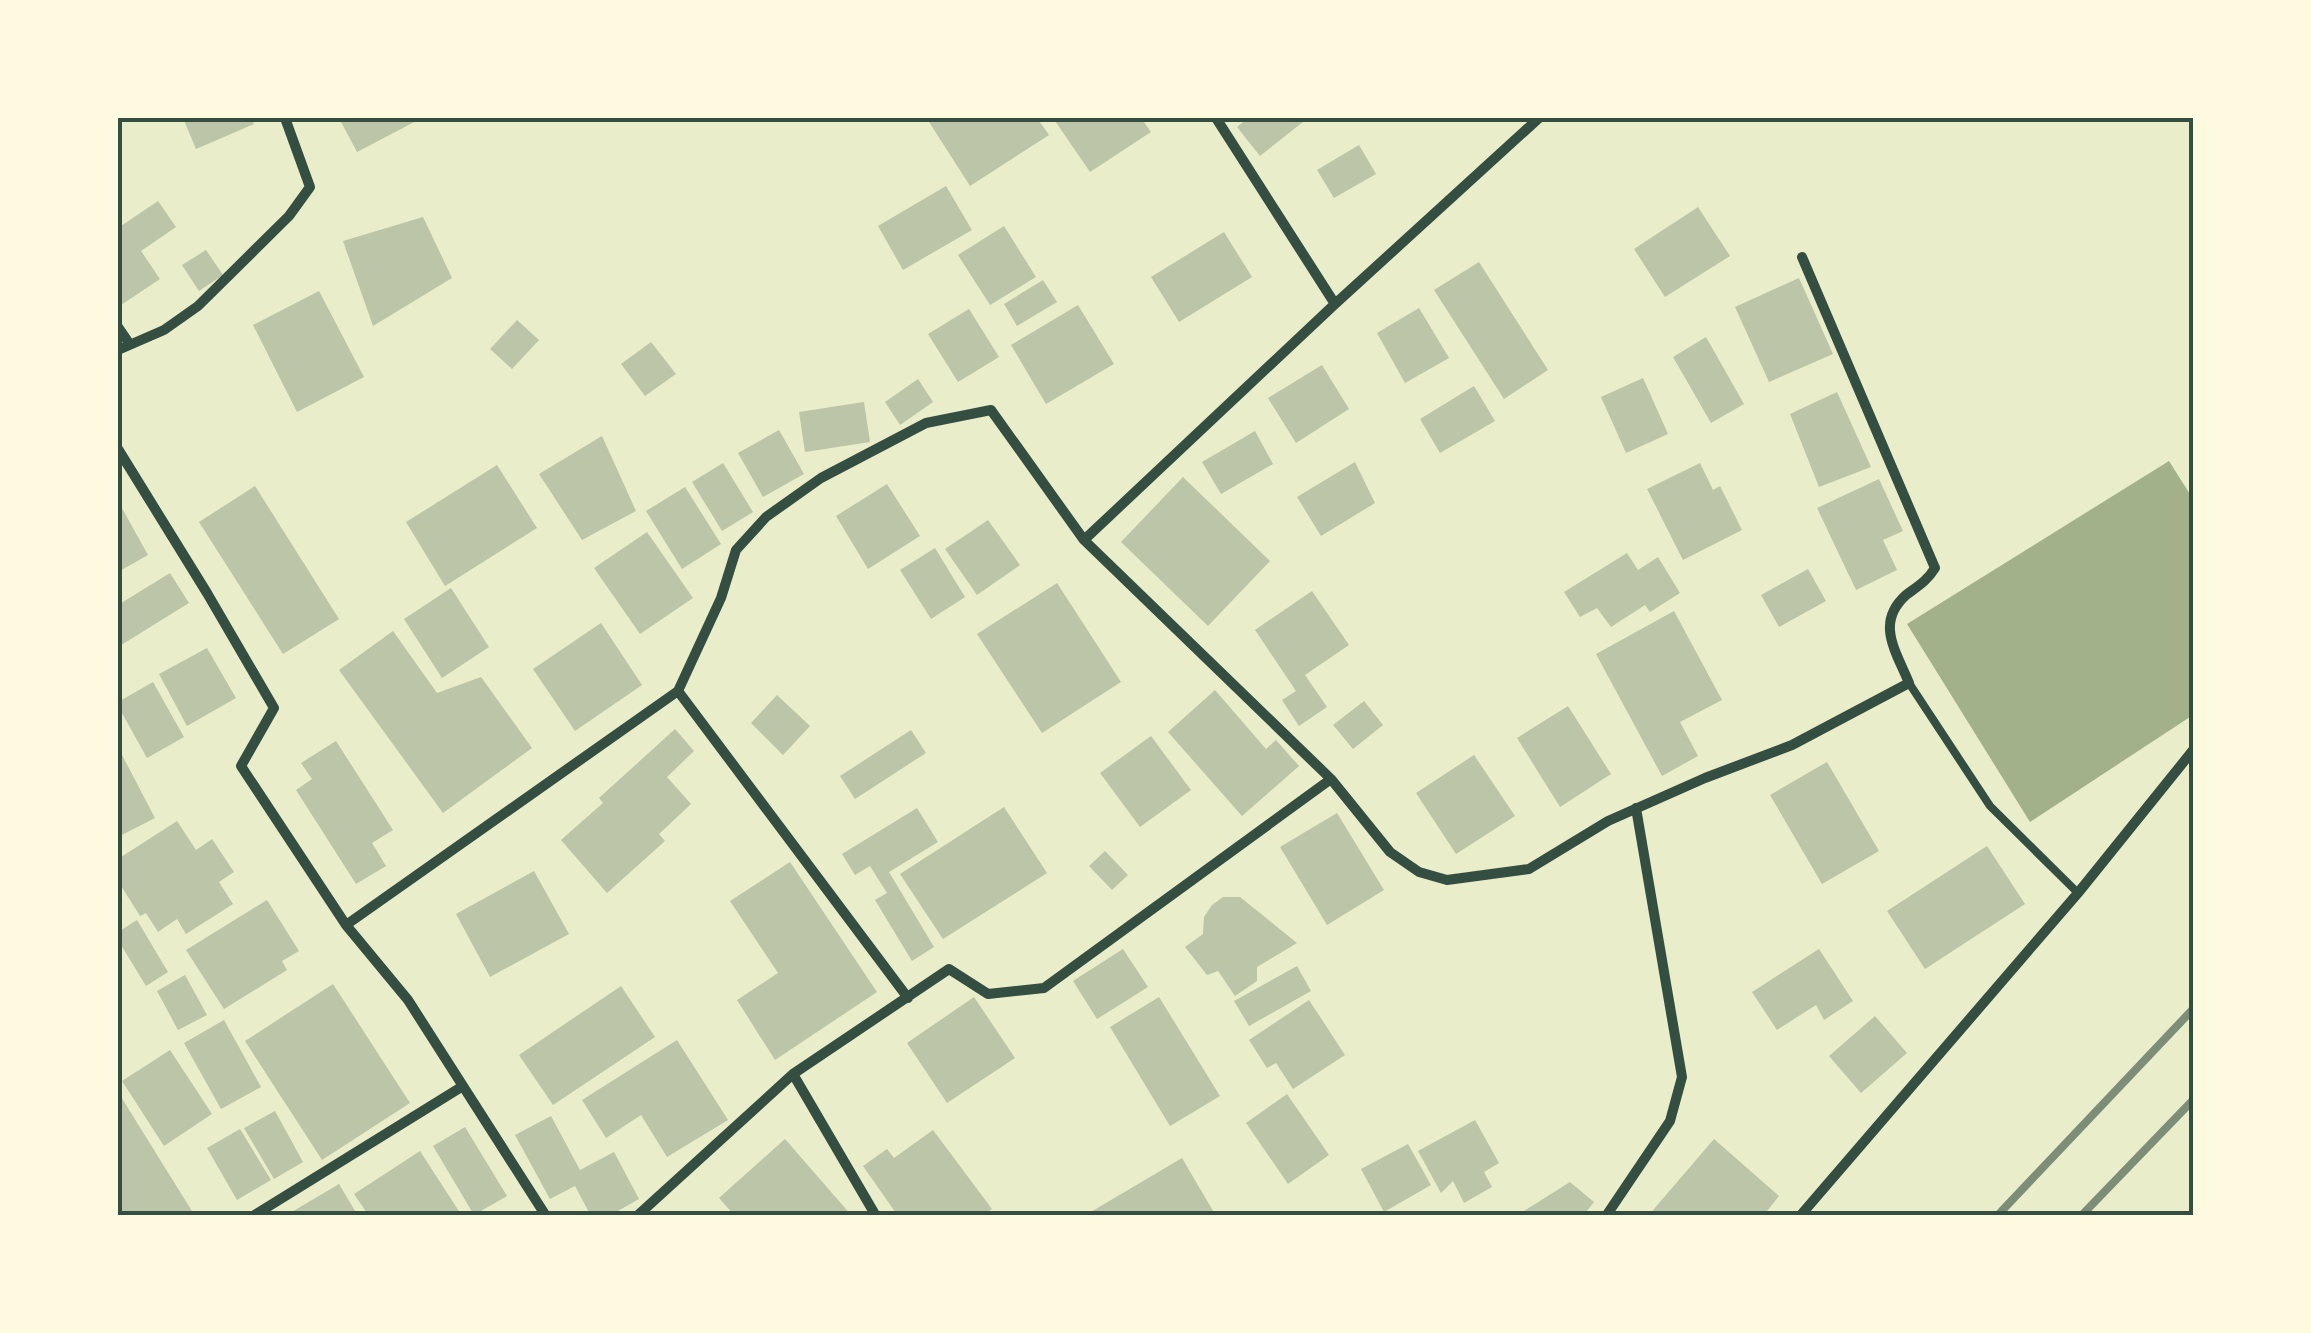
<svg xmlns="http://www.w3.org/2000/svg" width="2311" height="1333" viewBox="0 0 2311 1333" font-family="'Source Sans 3',sans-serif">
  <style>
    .water { fill: #a3b18a }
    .building { fill: #bcc5a7 }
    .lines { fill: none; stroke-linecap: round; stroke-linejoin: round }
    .service { stroke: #344e41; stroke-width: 8 }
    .minor { stroke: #344e41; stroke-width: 10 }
    .rail { stroke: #7c8e77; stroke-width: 8 }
    .neatline { fill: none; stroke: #344e41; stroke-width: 4 }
  </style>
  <rect width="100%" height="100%" fill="#e9edc9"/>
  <path class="water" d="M2169 461 2193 499V715L2030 822 1907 624Z"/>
  <path class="building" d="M183 118H251L254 124 196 149Z
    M339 118H422L357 152Z
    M936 118H1037L1049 135 970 186 929 122Z
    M1053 118H1141L1151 132 1090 172Z
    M1248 118H1308L1260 156 1237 127Z
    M1359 145 1376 174 1334 198 1317 170Z
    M946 186 972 230 903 270 878 226Z
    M158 201 176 227 141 251 160 279 118 307V228Z
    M1698 207 1730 256 1665 297 1634 249Z
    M423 217 452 278 373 326 343 241Z
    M1004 226 1036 277 990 305 958 255Z
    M1224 232 1252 277 1179 322 1151 277Z
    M206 250 223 275 199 291 182 265Z
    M1479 262 1548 370 1504 399 1434 290Z
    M1799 278 1833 354 1769 382 1735 307Z
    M1043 280 1057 302 1017 326 1004 304Z
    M319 291 364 377 297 412 253 325Z
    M1078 305 1114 364 1046 404 1011 345Z
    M1419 308 1449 358 1405 383 1377 333Z
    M969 309 999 357 958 382 928 334Z
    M517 320 539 340 512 369 490 349Z
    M1706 337 1744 404 1711 423 1673 357Z
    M651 342 676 374 645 396 621 364Z
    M1322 365 1349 409 1296 443 1268 398Z
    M1643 378 1668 434 1626 453 1601 397Z
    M918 379 933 402 900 425 885 402Z
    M1474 386 1495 421 1440 453 1420 419Z
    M1837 392 1871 467 1819 487 1790 414Z
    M864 402 870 442 805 452 799 412Z
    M779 430 804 474 763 497 738 453Z
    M1255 431 1273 464 1221 494 1202 462Z
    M602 436 636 511 582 540 539 474Z
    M1355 462 1375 503 1321 536 1297 497Z
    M723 463 753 512 722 531 692 482Z
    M1700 463 1713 490 1720 486 1742 530 1683 560 1647 489Z
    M497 465 537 528 445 586 406 522Z
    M1183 477 1270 561 1208 626 1121 542Z
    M1879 479 1903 531 1883 540 1897 570 1856 590 1817 508Z
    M887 484 920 536 868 569 836 516Z
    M255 486 339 619 283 654 199 522Z
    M685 487 721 544 682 569 646 511Z
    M118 501 148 555 118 572Z
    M988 520 1020 565 977 595 945 549Z
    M647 532 693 598 640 634 594 568Z
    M935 548 965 597 931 619 900 570Z
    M1627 553 1638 570 1658 557 1680 593 1650 612 1645 605 1611 627 1597 608 1580 617 1564 592Z
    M1808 569 1826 601 1779 627 1761 595Z
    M170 573 189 603 118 647V605Z
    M1057 583 1121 682 1042 733 977 634Z
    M451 588 489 647 442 678 404 619Z
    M1312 591 1349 645 1305 675 1327 707 1299 726 1282 700 1296 691 1255 630Z
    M1674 611 1722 700 1680 722 1698 756 1662 776 1596 654Z
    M601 623 642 685 575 731 533 669Z
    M393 631 437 693 481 677 532 748 443 813 339 670Z
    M207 648 236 698 187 726 159 674Z
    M153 682 184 737 147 758 118 706V702Z
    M1215 690 1266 749 1276 740 1299 766 1242 816 1168 732Z
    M777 695 810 726 783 755 751 723Z
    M1364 701 1383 725 1353 749 1333 725Z
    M1568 706 1611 774 1560 807 1517 738Z
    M675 729 694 751 667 777 691 804 659 834 665 841 607 893 561 840 603 803 599 798Z
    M911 730 926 753 855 799 840 776Z
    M1151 736 1191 790 1140 827 1100 773Z
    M336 741 393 830 372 843 386 866 356 884 296 790 312 779 301 763Z
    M121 753 155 818 118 837V755Z
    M1474 755 1515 816 1456 854 1416 793Z
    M1827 762 1879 851 1822 884 1770 795Z
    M1004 807 1047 873 943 939 900 874Z
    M917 808 938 842 889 872 934 947 912 961 875 900 887 893 870 866 855 875 842 854Z
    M1337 813 1384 890 1327 925 1280 847Z
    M177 821 196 850 212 839 234 872 219 882 233 904 186 934 177 919 158 932 146 913 140 916 118 881V859Z
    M1987 846 2025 904 1925 969 1887 911Z
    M1105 851 1128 875 1112 890 1089 866Z
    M790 862 877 992 775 1060 737 1000 778 973 730 901Z
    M534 871 569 934 490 977 456 914Z
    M1223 897H1240L1297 943 1257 967V981L1235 996 1218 971 1207 975 1185 947 1203 934 1204 917 1212 905Z
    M267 900 299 951 282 961 287 970 224 1009 186 950Z
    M137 920 168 972 146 986 118 940V932Z
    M1123 949 1148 987 1097 1019 1073 981Z
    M1819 949 1853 1001 1824 1020 1816 1005 1777 1030 1752 992Z
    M1297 966 1311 991 1249 1026 1234 1001Z
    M185 975 207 1015 178 1030 157 991Z
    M333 984 410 1103 322 1160 245 1041Z
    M621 986 655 1037 553 1105 519 1055Z
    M974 997 1015 1058 947 1103 907 1043Z
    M1159 997 1220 1096 1170 1126 1110 1027Z
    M1309 1000 1345 1055 1293 1089 1276 1063 1267 1068 1249 1040Z
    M1875 1016 1907 1053 1861 1093 1829 1056Z
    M224 1020 261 1087 221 1109 184 1043Z
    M677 1040 728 1120 667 1157 641 1115 606 1138 582 1100Z
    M170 1050 212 1114 164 1146 122 1081Z
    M118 1092 195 1216H118Z
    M1287 1094 1329 1155 1288 1184 1246 1123Z
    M275 1111 303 1162 274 1179 244 1128Z
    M551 1116 580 1170 614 1152 639 1199 609 1216H591L575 1186 550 1199 515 1135Z
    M1475 1120 1499 1163 1484 1172 1492 1187 1464 1203 1453 1181 1441 1193 1418 1151Z
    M465 1127 507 1196 474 1215 433 1146Z
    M240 1129 271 1180 237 1200 207 1148Z
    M933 1130 992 1209 983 1216H898L863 1166 887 1149 894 1158Z
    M785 1139 852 1216H735L719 1198Z
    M1714 1139 1779 1196 1763 1216H1648Z
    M1408 1144 1431 1185 1384 1212 1361 1169Z
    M420 1151 462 1216H369L354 1194Z
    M1182 1158 1216 1216H1084Z
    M1570 1182 1594 1202 1583 1216H1516Z
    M339 1184 358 1216H285Z"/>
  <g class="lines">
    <path class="service" d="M1909 683 1990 806 2078 893"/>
    <path class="minor" d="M1216 118 1335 304
      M118 327 129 343
      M118 350 164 330 198 306 289 216 310 187 285 118
      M118 449 207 593 274 708 241 766 346 925 408 1000 546 1216
      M678 691 908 998
      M1331 779 1390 852 1419 872 1447 880 1529 869 1608 821 1705 778 1792 745 1909 683C1896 651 1875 623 1906 595 1918 586 1927 581 1935 568L1802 257
      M346 925 678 691 721 598 736 550 766 517 821 478 926 423 991 410 1084 540
      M793 1074 876 1216
      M253 1216 463 1086
      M637 1216 793 1074 949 969 988 994 1044 988 1331 779 1084 540 1335 304 1539 118
      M1606 1216 1670 1121 1682 1077 1636 808
      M1800 1216 2078 893 2194 749"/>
    <path class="rail" d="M1997 1216 2194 1008
      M2081 1216 2194 1099"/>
  </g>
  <rect width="2311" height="1333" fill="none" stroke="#fefae0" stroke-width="240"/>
  <rect x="120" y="120" width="2071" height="1093" class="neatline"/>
</svg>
